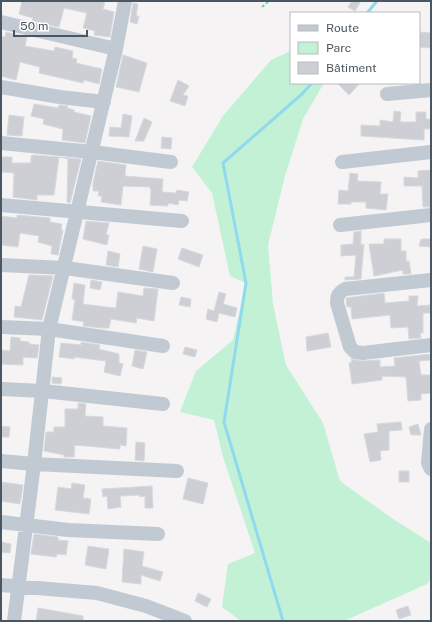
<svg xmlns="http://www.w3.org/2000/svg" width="432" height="622" viewBox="0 0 432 622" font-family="'Public Sans',sans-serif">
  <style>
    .green { fill: #c3f1d5 }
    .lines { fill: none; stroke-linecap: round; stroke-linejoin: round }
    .stream { stroke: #90daee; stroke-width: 3 }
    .building { fill: #cdcfd5; stroke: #d7d9de }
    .path { stroke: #7ad0a6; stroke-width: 2; stroke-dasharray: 3 2; stroke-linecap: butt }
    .minor { stroke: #c1cad2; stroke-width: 14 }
  </style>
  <rect width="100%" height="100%" fill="#f5f3f3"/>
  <path class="green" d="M291 51V83H324L303 119 285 176 268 245 273 304 286 365 323 423 340 481 393 519 431 543V579L427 584 344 621H241L222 607 228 564 255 553 223 457 214 420 180 412 196 371 233 340 246 283 230 276 212 193 192 167 223 116 271 60Z"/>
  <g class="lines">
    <path class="stream" d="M367 13 377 1
      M283 621 224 422 246 283 223 163 302 94 312 83"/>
  </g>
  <path class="building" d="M22 1H105L103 9 114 12 110 37 94 35 95 31 83 28 87 13 64 8 59 27 32 21 33 18 19 14Z
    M352 1H361L355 11 348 7Z
    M133 3 138 4 136 16H139L137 24 130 22Z
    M6 32 27 37 25 46 54 51 55 47 73 51 72 58 77 59 76 63 102 69 99 84 84 80 83 83 39 73 40 67 20 62 16 80 1 76V36L5 37Z
    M419 32 431 33V48L419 47Z
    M123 55 147 63 139 92 116 87Z
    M178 80 189 86 183 95 188 96 185 106 170 101Z
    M337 83H360L349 95Z
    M34 104 58 108 59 105 68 106 67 108 74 110V112L91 116 85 143 62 140 63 129 43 124 44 119 31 116Z
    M394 111 401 112 400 122H416V112H426V119H431V129H424V140L361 136V125L380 126V120L393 122Z
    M123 114 132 116 129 137 109 136 110 127 121 128Z
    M9 115 24 117 22 136 7 135Z
    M144 118 152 122 144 141H135Z
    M162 137 172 138 171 149 161 148Z
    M34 155 59 157 54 195H37V200L13 197 14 173 1 172V157H12V163H31V156Z
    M59 157 81 159 70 203 67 202 68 159Z
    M98 161 126 165 125 176 163 179 162 192 176 193 177 190 189 192 187 201 179 200 178 205 168 203V206L150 205 151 190 150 189V187L123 186 121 205 101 202 102 196H98L99 191H93V183Z
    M431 170V207H423L422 186H404V177L418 178V171Z
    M350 173 358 174 357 181 381 182 380 194H388L386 210 366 208V202H351V204H338L339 190 348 191Z
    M17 215 50 218V222L62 224 61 230H63L58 255 51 254 52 246 38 242 39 236 20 233 18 247 1 245V216L17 218Z
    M86 221 109 223 106 235H109L107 245 83 239Z
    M361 231V245L364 244 361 279 345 280V277H354L356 255 341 256V245L353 244 354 232Z
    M384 239H401V251H406V261H409L411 274H403V270L374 276 369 244H384Z
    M421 239H431V247L419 246Z
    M143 246 157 249 153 272 139 269Z
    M182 248 203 255 199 267 178 259Z
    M108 251 120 254 118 267 106 265Z
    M29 275 53 276 42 320 14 317 15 306 21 307Z
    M91 280 102 282 100 290 90 288Z
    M74 283 85 285 83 304 106 307 116 308 118 292 143 296 144 288 158 289 154 321 137 318 136 323 111 319 109 328H102L83 326 84 322 72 320 75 299H72Z
    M219 292 226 294 223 304 237 308 235 317 219 313 217 322 206 319 208 309 214 311Z
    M384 293 385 303 409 301V296H418L417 306 431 305V313H423V333H420L421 338 409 339 408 327 391 328 390 315 352 319 351 307H347L346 298Z
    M181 297 191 299 190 307 179 305Z
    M328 333 331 347 307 351 306 337Z
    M11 337 20 338V341L29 342V344L39 345 37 358 23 357V365L1 364V350L10 351Z
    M81 342 100 345 99 349 119 354V363L123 364 120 376 104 372 106 361 74 357V359L59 357 61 343 81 345Z
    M185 347 197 350 195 357 183 354Z
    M135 350 147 352 143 369 132 366Z
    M431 354V360L419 361 421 375H431V393L421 394V400L408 401 406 377 382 376V380L352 384 349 363 352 362 351 359 362 361 380 360V367L395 366 394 358Z
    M52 377 62 378 61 384 52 383Z
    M78 403 86 404 85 416 103 417V426L127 428 126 446 120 445V449L75 445 74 457H64V455L44 451 46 432H54V427H65V409H78Z
    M401 422 402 430 389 431V450L380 451 381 460 370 462 364 434 378 432 377 424Z
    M418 424 421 435H411L409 427Z
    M1 426 10 427 9 437H1Z
    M136 442 145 443 144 461 135 460Z
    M399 471H409V482H399Z
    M188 478 208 483 203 504 183 499Z
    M1 482 23 485 20 504 1 501Z
    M72 483 85 485 83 498 91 499 89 514 55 510 58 487 71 489Z
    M152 486 153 508H145V496L140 497 139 495 120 496 121 507 108 509 107 496 103 497 102 489Z
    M34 534 58 537V540L68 541 66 555 57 554 56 557 31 554Z
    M1 542 11 544 10 553 1 552Z
    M88 546 109 549 106 569 85 565Z
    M124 549 144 552 142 566 163 572 160 581 141 575V584L122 582Z
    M198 593 211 599 207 607 195 601Z
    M408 606 411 615 399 619 396 610Z
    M38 608 83 616V621H36Z"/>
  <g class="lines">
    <path class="path" d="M262 7 269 1"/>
    <path class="minor" d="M1 22 116 49
      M1 87 60 97 104 102
      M387 94 431 90
      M1 143 92 152 171 162
      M342 162 431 152
      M1 205 182 221
      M340 225 431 215
      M1 265 65 268 173 283
      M431 280 345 289C338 293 337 296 337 303L350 347 355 352 363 353 431 345
      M1 327 49 329 163 346
      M1 389 43 391 163 404
      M431 429 428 463 431 469
      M1 461 34 464 177 471
      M1 522 68 530 158 534
      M1 585 97 593 146 606 185 621
      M14 621 34 464 49 329 116 49 125 1"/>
  </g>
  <rect width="432" height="622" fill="none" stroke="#4a5661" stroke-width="4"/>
  <rect x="290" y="12" width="130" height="72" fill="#ffffff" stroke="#b7bbc0"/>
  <rect x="298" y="25" width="20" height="6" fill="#c1cad2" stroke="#b7bbc0"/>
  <text x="326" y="32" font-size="12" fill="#4a5661">Route</text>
  <rect x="298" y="42" width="20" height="12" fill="#c3f1d5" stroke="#b7bbc0"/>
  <text x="326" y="52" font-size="12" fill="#4a5661">Parc</text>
  <rect x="298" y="62" width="20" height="12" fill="#cdcfd5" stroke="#b7bbc0"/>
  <text x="326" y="72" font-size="12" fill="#4a5661">Bâtiment</text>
  <path d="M14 30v6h73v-6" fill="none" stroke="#4a5661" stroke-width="2"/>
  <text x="20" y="30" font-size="12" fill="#4a5661" stroke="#ffffff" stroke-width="3" paint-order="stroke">50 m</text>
</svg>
